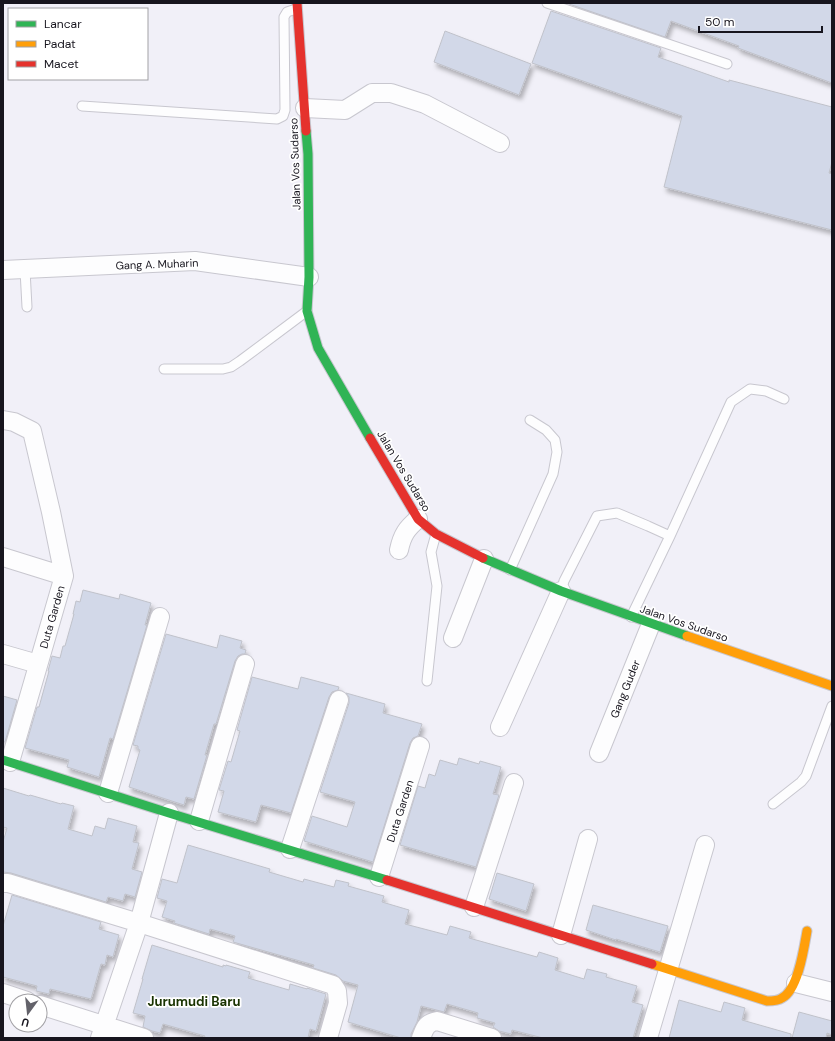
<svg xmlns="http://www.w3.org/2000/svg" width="835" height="1041" viewBox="0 0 835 1041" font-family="'DM Sans',sans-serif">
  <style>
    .building { fill: #d2d8e8; stroke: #c0c2ca; filter: url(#shadow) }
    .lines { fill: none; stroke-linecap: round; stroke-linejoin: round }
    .lane-casing { stroke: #c8c7cf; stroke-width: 11 }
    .street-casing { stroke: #c8c7cf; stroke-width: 20 }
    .fast-casing { stroke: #c8c7cf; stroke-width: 11 }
    .slow-casing { stroke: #c8c7cf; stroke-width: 11 }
    .jam-casing { stroke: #c8c7cf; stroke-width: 11 }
    .lane { stroke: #fdfdfe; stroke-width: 9 }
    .street { stroke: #fdfdfe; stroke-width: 18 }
    .fast { stroke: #30b455; stroke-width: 9 }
    .slow { stroke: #ff9f0a; stroke-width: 9 }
    .jam { stroke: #e5322d; stroke-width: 9 }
    .labels { text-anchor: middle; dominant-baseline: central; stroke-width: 3.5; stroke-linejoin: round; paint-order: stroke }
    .street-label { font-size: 11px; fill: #17151e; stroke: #fff }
    .quarter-label { font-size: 13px; font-weight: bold; fill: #193301; stroke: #fff }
  </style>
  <defs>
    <filter id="shadow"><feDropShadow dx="2.5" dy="4.5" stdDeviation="2" flood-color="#0004"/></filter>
  </defs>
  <rect width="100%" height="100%" fill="#f1f0f8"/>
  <path class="building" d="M566 3H832V83L738 48 739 46 671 21 665 37Z
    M551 11 661 48 658 57 729 82V80L832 107V162L829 173 832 174V230L664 187 682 116 532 63Z
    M445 31 531 64 519 95 434 62Z
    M83 590 119 599 120 594 151 603 145 625H147L113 739 110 738 99 777 67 767 69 760 25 748 37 707H39L49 671H48L52 656 60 658 63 646H65L74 614H73L76 601 80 602Z
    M166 634 217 648 220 635 242 641 240 648 246 650 245 654H242L238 656 235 661 216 724H214L205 755H207L194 799 186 797 184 805 129 787 140 750 138 749V746L133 745Z
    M252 677 298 689 301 677 339 687 338 690 332 692 329 697 291 813 261 805 256 822 218 812 224 791 219 790 228 761 231 762 240 731 237 730Z
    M346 693 385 704 383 713 422 724 418 736 413 738 410 743 373 862 304 841 312 816 347 827 355 802 320 792 349 703V697Z
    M3 696 17 700 5 742H3Z
    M459 758 479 764 480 761 501 767 493 794 499 795 476 867 400 845 418 786 425 788 429 774 435 776 440 760 457 765Z
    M3 788 29 796 30 795 61 804 62 803 74 806 68 829 92 836 95 826 105 829 108 818 137 826 133 842 139 843 132 869 142 872 135 897 125 894 123 901 108 897 106 902 11 873 3 872V842L7 828 3 827Z
    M188 845 270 869 269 872 303 882 304 879 334 887 336 880 349 883 348 886 384 896 382 902 409 910 405 924 447 935 450 926 471 932 469 938 537 957 539 952 558 958 555 970 584 979 587 969 607 974 606 977 637 986 632 1002 643 1005 633 1038H543L512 1030 511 1034 499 1031 493 1027 495 1023 477 1018 478 1013 447 1004 444 1012 421 1006 417 1022 411 1034V1038H401L348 1022 358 985 343 981 336 975 313 968 314 965 233 942 235 936 210 929 209 934 174 923 175 921 162 917 167 901 157 898 162 879 177 883Z
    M497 873 534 884 526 911 489 899Z
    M12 895 101 922 99 929 119 935 113 957 107 955 105 965 101 964 91 999 50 989 49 994 36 991 37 986 3 977V926Z
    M593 905 668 926 660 952 616 939V940L586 930Z
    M152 945 223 967V965L226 966V965L250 972 248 978 289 990 290 984 307 989V988L326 994 316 1031 310 1029 308 1038H204L205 1036 163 1024 160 1033 152 1031 143 1027 145 1016 133 1013 143 979H142Z
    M679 1000 721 1012 724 1002 745 1008 742 1020 791 1034V1038H669Z
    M799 1012 832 1021V1035L827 1033 826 1038H792Z"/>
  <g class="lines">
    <defs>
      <path id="lane" d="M547 3 727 64
        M82 106 277 119 283 116 285 110 284 17 287 12 296 9
        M25 270 27 307
        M164 369H223L231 367 240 361 307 311
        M510 570 553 474 557 452 555 440 546 430 530 420
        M561 591 564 581 597 516 617 513 648 526 670 536
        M631 617 670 536 731 402 750 389 766 391 784 399
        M427 681 437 586 431 552 436 534
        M773 804 801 782 806 776 832 706"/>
      <path id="street" d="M305 108 345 110 372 93H391L425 104 500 143
        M3 270 195 261 309 277
        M3 420 14 422 32 431 51 512 64 576 10 762
        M399 550C402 535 407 528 418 519
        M3 557 64 576
        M453 638 484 559
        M3 654 38 664
        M500 727 561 591
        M599 753 651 624
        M108 793 160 617
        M199 821 245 664
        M290 849 339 700
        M379 877 420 746
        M3 883H8L139 923 333 985 337 991 338 1003 328 1038
        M474 907 514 783
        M561 935 588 839
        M796 983 832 992
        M3 993 27 1001
        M40 1005 144 1038
        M100 1038 139 923 169 813
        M421 1038C425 1028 426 1023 437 1021L492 1038
        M648 1038 705 845"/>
      <path id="fast" d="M306 131 308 154 309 277 307 311 318 348 370 438
        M483 558 561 591 687 636
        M3 760 169 813 387 880"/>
      <path id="slow" d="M687 636 832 686
        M652 964 767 1001C772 1001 778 1001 782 998 798 990 804 948 807 931"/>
      <path id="jam" d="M297 3 306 131
        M370 438 418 519 436 534 483 558
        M387 880 652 964"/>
    </defs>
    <use href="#lane" class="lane-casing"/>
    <use href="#street" class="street-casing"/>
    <use href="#fast" class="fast-casing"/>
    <use href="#slow" class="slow-casing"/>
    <use href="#jam" class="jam-casing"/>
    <use href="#lane" class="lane"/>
    <use href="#street" class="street"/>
    <use href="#fast" class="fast"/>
    <use href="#slow" class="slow"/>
    <use href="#jam" class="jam"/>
  </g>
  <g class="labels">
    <g class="street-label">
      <text transform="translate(295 164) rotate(-92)">Jalan Vos Sudarso</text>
      <text transform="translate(157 264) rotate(-2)">Gang A. Muharin</text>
      <text transform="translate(404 471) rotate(59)">Jalan Vos Sudarso</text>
      <text transform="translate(52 617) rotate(-74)">Duta Garden</text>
      <text transform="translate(684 623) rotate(19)">Jalan Vos Sudarso</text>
      <text transform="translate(625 689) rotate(-68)">Gang Guder</text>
      <text transform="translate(400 811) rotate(-72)">Duta Garden</text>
    </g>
    <g class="quarter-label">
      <text x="194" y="1001">Jurumudi Baru</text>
    </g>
  </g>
  <rect width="835" height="1041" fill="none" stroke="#17151e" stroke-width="8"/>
  <rect x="8" y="8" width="140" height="72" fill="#ffffff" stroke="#a2a1a5"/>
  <rect x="16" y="21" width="20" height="6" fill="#30b455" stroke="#a2a1a5"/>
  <text x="44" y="28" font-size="12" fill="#17151e">Lancar</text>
  <rect x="16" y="41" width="20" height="6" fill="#ff9f0a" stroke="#a2a1a5"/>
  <text x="44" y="48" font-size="12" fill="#17151e">Padat</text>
  <rect x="16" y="61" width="20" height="6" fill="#e5322d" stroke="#a2a1a5"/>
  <text x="44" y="68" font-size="12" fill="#17151e">Macet</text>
  <g transform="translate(28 1013) rotate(195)"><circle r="19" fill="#ffffff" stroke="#a2a1a5"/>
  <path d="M0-3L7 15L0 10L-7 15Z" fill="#63626a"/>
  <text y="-6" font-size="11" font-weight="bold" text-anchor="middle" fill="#17151e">U</text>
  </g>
  <path d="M699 26v6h123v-6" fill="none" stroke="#17151e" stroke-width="2"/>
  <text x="705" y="26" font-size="12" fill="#17151e" stroke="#ffffff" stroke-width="3" paint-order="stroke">50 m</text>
</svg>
